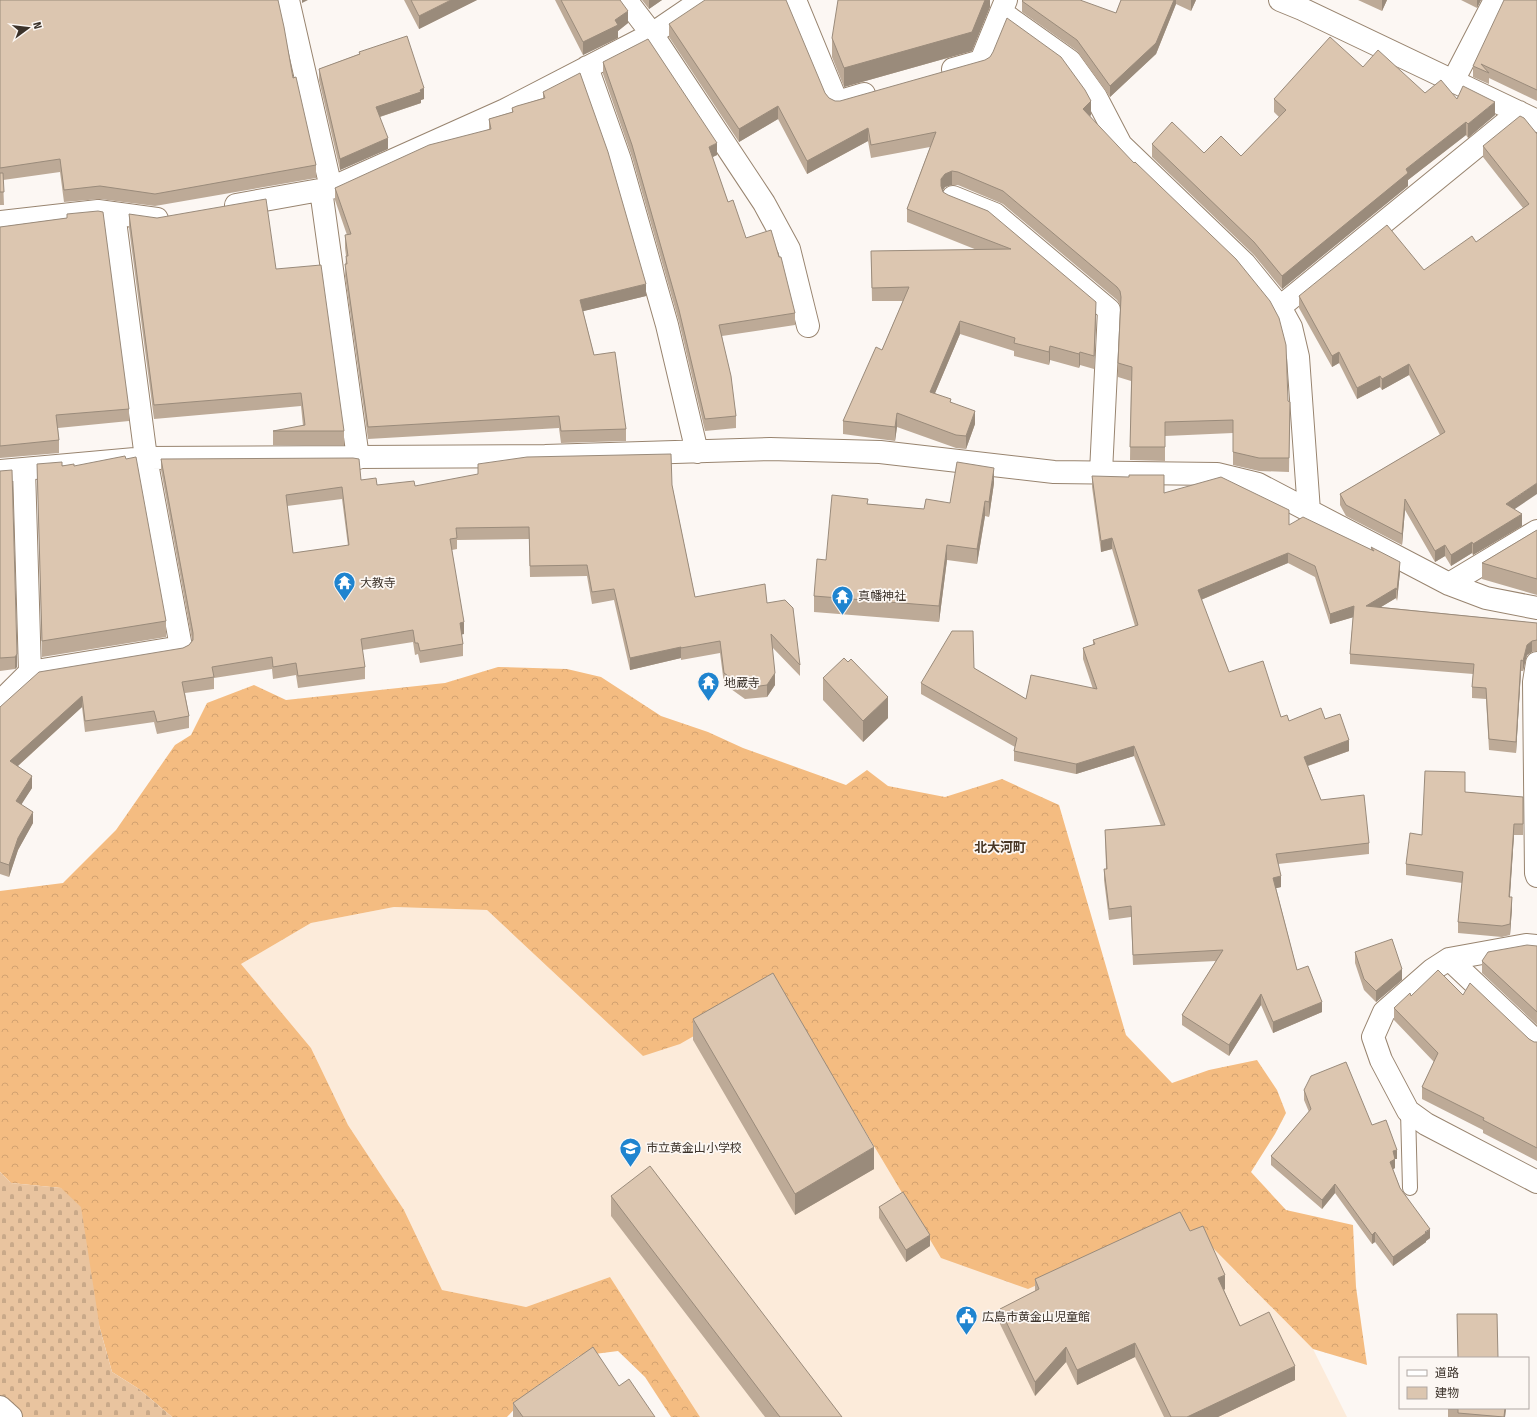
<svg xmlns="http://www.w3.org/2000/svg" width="1537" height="1417" viewBox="0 0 1537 1417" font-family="'Fira Sans Condensed','Noto Sans JP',sans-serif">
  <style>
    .built { fill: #fcebda }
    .forest { fill: url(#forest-crowns) }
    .cemetery { fill: url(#cemetery-stones) }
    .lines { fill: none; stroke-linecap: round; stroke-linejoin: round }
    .service-casing { stroke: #98846f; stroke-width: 16 }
    .minor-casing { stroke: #98846f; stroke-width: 24 }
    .service { stroke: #fff; stroke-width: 14 }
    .minor { stroke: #fff; stroke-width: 22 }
    .wall { fill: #bdaa97; fill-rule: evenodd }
    .shaded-wall { fill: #9a8b7b }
    .building { fill: #dcc6b0; stroke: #9a8b7b; fill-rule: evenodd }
    .labels { text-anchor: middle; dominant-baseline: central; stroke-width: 3.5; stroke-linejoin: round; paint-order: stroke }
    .poi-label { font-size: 12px; fill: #3b322a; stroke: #fcf7f3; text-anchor: start }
    .neighbourhood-label { font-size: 13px; font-weight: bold; fill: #493725; stroke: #fcf7f3 }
  </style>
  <defs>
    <pattern id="forest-crowns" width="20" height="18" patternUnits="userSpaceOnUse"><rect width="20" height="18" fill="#f4bc81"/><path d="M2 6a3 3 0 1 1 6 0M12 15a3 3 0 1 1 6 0" fill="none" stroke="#d2a270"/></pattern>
    <pattern id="cemetery-stones" width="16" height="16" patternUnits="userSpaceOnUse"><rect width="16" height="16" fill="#e9c49f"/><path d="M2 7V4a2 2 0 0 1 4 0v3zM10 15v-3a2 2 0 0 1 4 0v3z" fill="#c9a989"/></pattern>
  </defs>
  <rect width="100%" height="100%" fill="#fcf7f3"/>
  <path class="built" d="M394 907 487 910 643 1056 779 987 1202 1237 1313 1349 1347 1417H700L610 1277 526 1307 442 1290 404 1210 348 1125 311 1048 241 964 311 923Z"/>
  <path class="forest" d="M498 667 567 669 601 677 661 716 708 732 743 748 846 785 867 770 888 786 945 797 1002 779 1059 805 1126 1035 1172 1083 1209 1070 1257 1060 1277 1090 1286 1113 1275 1134 1251 1172 1286 1210 1353 1225 1356 1287 1367 1365 1313 1349 1202 1237 1177 1222 1028 1289 941 1258 779 987 680 1044 643 1056 487 910 394 907 311 923 241 964 311 1048 348 1125 404 1210 442 1290 526 1307 610 1277 700 1417H671L645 1377 618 1351 579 1356 533 1389 507 1417H172L139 1389 112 1372 61 1188 11 1183 0 1172V891L63 883 116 830 175 745 191 735 207 703 254 685 286 700 445 683Z"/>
  <path class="cemetery" d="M0 1172 11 1183 61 1188 81 1207 100 1329 112 1372 139 1389 172 1417H22L0 1396Z"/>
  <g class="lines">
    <defs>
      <path id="service" d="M1408 1111 1410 1188"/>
      <path id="minor" d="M288 0 331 188
        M626 0 652 34 764 203 789 249 808 326
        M795 0 837 102 864 94
        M1280 0 1302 9 1537 121
        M1001 12 1070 61 1096 97 1121 145 1245 264 1280 307 1291 327 1298 357 1309 511
        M587 67 620 160 667 325 697 452
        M953 69 981 61 1006 0
        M1453 81 1495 0
        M321 190 358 458
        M953 197 995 214 1109 310 1101 472
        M236 205 331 188 505 110 652 34 702 0
        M0 222 98 211 157 219
        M1280 307 1519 112
        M0 471 146 458 545 456 770 449 880 452 1054 472 1217 474 1258 484 1449 584 1486 598 1537 608
        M1449 584 1537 531
        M1537 663 1534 682 1536 873 1537 876
        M30 672 181 647 146 458 114 213
        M0 702 30 672 24 469
        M1537 946 1526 945 1449 959 1432 970 1384 1012 1373 1037 1381 1060 1408 1111 1426 1124 1537 1182
        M1449 959 1537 1042
        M0 1407 11 1417"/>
    </defs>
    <use href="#service" class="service-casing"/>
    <use href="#minor" class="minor-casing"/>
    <use href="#service" class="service"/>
    <use href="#minor" class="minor"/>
  </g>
  <path class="wall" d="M0 0 293 78 316 165V178L155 206 100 199 64 202 60 172 3 180 4 205H0Z
    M404 0H477L419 29Z
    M555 0H620L628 23 618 31V38L583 55Z
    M642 0H662L649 9Z
    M990 0V7L972 51 844 87 832 57V38Z
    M1121 0H1196L1191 11 1176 4 1156 54 1110 97 1077 51 1022 12V1L1116 13Z
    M1358 0H1387L1382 11Z
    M1461 0H1481L1477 8Z
    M1537 0V101L1489 78V84L1473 77V66Z
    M669 24 825 93 829 98 835 101 1091 115 1090 116 1288 401 1290 402 1289 472 1259 471 1233 465V433L1165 436V461L1130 460 1131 381 1118 377V363L1121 308 1120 305 1117 300 1003 204 958 185H952L945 187 943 190V192L1096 316 1094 369 1080 365 1079 368 1050 360 1049 365 1014 356V351L960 334 935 393 951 402 975 424 966 449 956 448 897 427 895 441 843 434V421L882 350 903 301H872L871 251 977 250 907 222V209L930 147 871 158 868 141 807 174 778 119 739 142 669 37Z
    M359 52 424 99 421 100V103L380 117 388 149 340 170 319 80V69L359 54Z
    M603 62 717 155 712 157 728 202 746 238 795 313V325L722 336 736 416V428L705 431 679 322 632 157 603 74Z
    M1363 67 1425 93 1457 99 1495 115 1468 138 1466 135 1408 180V186L1282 289 1254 255 1152 157V144L1204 153 1241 156 1279 117 1274 112V99Z
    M543 92 646 296 583 311 594 355 626 429V441L561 443 559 428 368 439 345 276 346 256 345 248V235H347L335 200V188L489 130V119L512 112V108L543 98Z
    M1537 134 1514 509 1522 526 1473 555 1472 553 1451 566 1445 556 1435 562 1405 510 1402 545 1346 516 1340 505V494L1440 435 1409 375 1382 390 1380 387 1357 399 1339 363 1332 367 1299 308V296L1424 270 1476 242 1523 208 1483 157V146Z
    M67 214 129 409V421L58 428 59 440V453L0 458V227L67 218Z
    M129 214 276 269 344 431V445H273V431L303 426 301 406 154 419 129 228Z
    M161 459 361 480 377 485 415 486 672 485 695 597 767 603 800 665V676L772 647 775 685 767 697 745 699 724 684 720 653 681 660V658L630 670 614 600 592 604 587 576 530 577 529 539 457 540V549L452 550 464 634H461L463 644V656L420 663 418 654 415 655 413 642 362 650 365 667V679L298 688 296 675 273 679 272 669 214 678V689L185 693 189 716V728L157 734 154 722 85 732 82 707 18 766 32 788 21 804 33 823 18 850 9 877 0 874V707L183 648 189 645 192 640 161 470ZM342 499 348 546 293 553 287 506Z
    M37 464 74 466 166 621V637L42 657Z
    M0 471 17 667 15 669 0 671Z
    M1092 476 1164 493 1289 525 1371 550V547L1400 572 1397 601 1396 598 1381 607 1537 623V651L1532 652 1527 655 1523 671H1521L1516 753 1489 750 1486 699 1472 698V687L1473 674 1350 664V654L1353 617 1330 624 1315 577 1288 563 1201 600 1229 672 1281 717 1289 721 1325 719 1349 751 1308 766 1321 800 1369 843V854L1278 864 1281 887 1276 888 1297 970 1322 1012 1273 1033 1261 1005 1229 1056 1182 1025V1015L1216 961 1133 965 1131 917 1109 920 1104 880V869H1106L1105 830 1161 826 1134 756 1076 774 1014 761V751L1015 747 921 694V683L974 668 1026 699 1093 689 1083 659V648L1093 645V640L1135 626 1112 549 1101 552 1092 487Z
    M994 483 989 517 985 516 977 564 947 560 939 622 814 612V596L826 560 868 504 924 509 950 503Z
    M1537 530V595L1482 579V563Z
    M823 678 888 718 863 742 823 700Z
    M1465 792 1523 797V835H1514L1510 897 1512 908 1510 935 1502 937 1458 933V922L1462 883 1406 875V864L1422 835Z
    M1537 946V1025L1482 973V961Z
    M1355 952 1402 980 1376 1002 1364 990 1355 963Z
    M1463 995 1529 1039 1534 1042H1537V1161L1483 1133V1130L1422 1099V1087L1434 1062 1394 1020V1008L1411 996Z
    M693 1019 874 1169 795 1215 693 1040Z
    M1304 1090 1372 1125 1397 1159H1395V1168L1393 1169 1400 1188 1430 1238 1426 1241V1242L1393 1266 1375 1242 1372 1244 1335 1193 1322 1209 1271 1165V1156L1309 1112 1304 1100Z
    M611 1196 842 1417H765L611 1216Z
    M879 1207 930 1246 906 1262 879 1218Z
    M1190 1231 1225 1289 1224 1290 1240 1326 1295 1380 1218 1417H1164L1135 1357 1077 1385 1066 1362 1035 1396 1000 1324V1309L1035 1292V1279Z
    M619 1386 655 1417H513V1403Z
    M1448 1408H1506L1505 1417H1448Z"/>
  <path class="shaded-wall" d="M302 0H308L302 3Z
    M451 0H477L419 29V16Z
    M649 0H662L649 9Z
    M985 0H990V7L972 51 844 87V68Z
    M1174 0H1176V4L1156 54 1110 97V86Z
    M1191 0H1196L1191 11Z
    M1382 0H1387L1382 11Z
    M1477 0H1481L1477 8Z
    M628 11V23L618 31V38L583 55V42Z
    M424 88V99L421 100V103L376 118V107Z
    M1091 101V115L1083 122V109Z
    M1495 102V115L1468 138V124Z
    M778 106V119L739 142V129Z
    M1466 122V135L1408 180V186L1282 289V276L1406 169Z
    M868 128V141L807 174V161Z
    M388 138V149L340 170V159Z
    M717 143V155L709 159V147Z
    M952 171V185L945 187 941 193V179L945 174Z
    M646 284V296L580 312V300Z
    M1096 302V316L1094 369V356Z
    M960 321V334L930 405V392Z
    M1050 346V360L1049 365V352Z
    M1080 352V365L1079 368V354Z
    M1339 352V363L1332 367V356Z
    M1409 364V375L1382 390V379Z
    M1380 376V387L1357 399V388Z
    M975 411V424L966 449V436Z
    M897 413V427L895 441V427Z
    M994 468V483L989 517V502Z
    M1537 483V494L1506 515V504Z
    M1405 499V510L1402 545V534Z
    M985 501V516L977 564V549Z
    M1522 514V526L1473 555V544Z
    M1112 538V549L1101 552V541Z
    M1472 542V553L1451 566V555Z
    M947 545V560L939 622V606Z
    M1445 545V556L1435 562V551Z
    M1288 553V563L1198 601V590Z
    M1400 562V572L1397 601V590Z
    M1396 588V598L1366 616V606Z
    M1354 606V617L1330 624V614Z
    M464 622V634L460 635V623Z
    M1532 641V652L1527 655 1523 671V661L1527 645Z
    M681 647V658L630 670V658Z
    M17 654V667L15 669V657Z
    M1521 660V671L1516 753V742Z
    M775 673V685L767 697V685Z
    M82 696V707L10 773V761Z
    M888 697V718L863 742V721Z
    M1349 740V751L1304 767V757Z
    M1134 746V756L1076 774V764Z
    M32 776V788L16 813V801Z
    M33 812V823L18 850 9 877V865L18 838Z
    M1514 824V835L1509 908V897Z
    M1281 876V887L1273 889V878Z
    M1512 897V908L1510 935V924Z
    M1402 969V980L1376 1002V991Z
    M1261 994V1005L1229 1056V1045Z
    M1322 1002V1012L1273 1033V1022Z
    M874 1147V1169L795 1215V1194Z
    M1397 1150V1159H1395V1168L1390 1171V1162L1393 1151Z
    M1335 1184V1193L1322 1209V1200Z
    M1430 1229V1238L1426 1241V1242L1393 1266V1257Z
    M1375 1232V1242L1372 1244V1235Z
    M930 1235V1246L906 1262V1250Z
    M1225 1275V1289L1218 1293V1278Z
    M1135 1343V1357L1077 1385V1370Z
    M1066 1347V1362L1035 1396V1382Z
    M1295 1366V1380L1218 1417H1187Z
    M1505 1408H1506L1505 1417H1504Z"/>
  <path class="building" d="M0 0H278L284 27 293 78 296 77 316 165 155 194 100 186 64 190 60 159 0 168Z
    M411 0H451L419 16Z
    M561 0H620L628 11 615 20 618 25 583 42Z
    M705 0H786L825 93 829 98 835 101H840L985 60 990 57 993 52 1007 18 1061 57 1085 90 1091 101 1083 109 1134 163 1135 162 1236 259 1270 301 1279 318 1286 345 1288 401 1290 402 1289 458H1259L1233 452V420L1165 422V447H1130L1132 367 1118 363 1121 297 1120 291 1117 287 1003 191 958 172 952 171 945 174 941 179V186L943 192 948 195 988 211 1096 302 1094 356 1080 352 1079 354 1050 346 1049 352 1014 343 1015 338 960 321 930 392 951 399 950 402 975 411 966 436 956 435 897 413 895 427 843 421 876 347 882 350 909 287 872 288 871 251 1011 249 907 209 936 132 871 145 868 128 807 161 778 106 739 129 669 24Z
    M838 0H985L972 32 844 68 832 38Z
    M1023 0H1080L1116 13 1121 0H1174L1156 43 1110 86 1077 40 1022 1Z
    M1504 0H1537V90L1481 64 1489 73 1473 66Z
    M407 36 424 88 420 90 421 92 376 107 388 138 340 159 319 69 360 54 359 52Z
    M1330 37 1363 67 1378 50 1425 93 1441 80 1457 99 1463 86 1495 102 1468 124 1466 122 1406 169 1408 173 1282 276 1254 242 1152 144 1172 122 1204 153 1221 136 1241 156 1286 110 1274 99Z
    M648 39 717 143 709 147 728 202 733 200 746 238 771 230 779 257H781L795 313 719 325 731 376 736 416 705 419 679 310 632 145 603 62Z
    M580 73 608 152 646 284 580 300 594 355 615 352 626 429 561 431 559 416 368 427 345 264H347L346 256H348L345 235 351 234 335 188 429 145 491 129 489 119 513 112 512 108 517 106 545 98 543 92Z
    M1520 116 1524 118 1537 134V483L1506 504 1522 514 1473 544 1472 542 1451 555 1445 545 1435 551 1405 499 1402 534 1346 505 1340 494 1445 432 1409 364 1382 379 1380 376 1357 388 1339 352 1332 356 1299 296 1387 225 1424 270 1472 236 1476 242 1529 204 1483 146Z
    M0 173H3L4 192H0Z
    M266 199 276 269 321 265 344 431H273L305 425 301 393 154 405 129 214 157 218Z
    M98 211 103 212 129 409 56 415 59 440 0 446V227L67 218V214Z
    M671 454 672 485 695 597 765 584 767 603 785 600 793 608 800 665 771 634 775 673 767 685 745 688 724 673 720 641 681 648V647L630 658 614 589 592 592 587 565 530 566 529 527 456 528 457 538 450 539 464 622 460 623 463 644 420 651 418 643H415L413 630 361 639 365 667 298 676 296 663 273 667 272 657 212 667 214 677 182 682 189 716 157 722 154 711 85 721 82 696 10 761 32 776 16 801 33 812 18 838 9 865 0 862V707L39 672 183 648 189 645 193 640V633L161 459 353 458 359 459 361 480 376 478 377 485 414 481 415 486 478 474V464L527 457ZM342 487 349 545 293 553 286 495Z
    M125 456 126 459 136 457 166 621 42 641 37 464 62 462V466L74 464V466Z
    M957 462 994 468 989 502 985 501 977 549 947 545 939 606 814 596 817 559 826 560 832 495 868 499 867 504 924 509 926 499 950 503Z
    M12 470 17 654 15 657 0 658V471Z
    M1129 475H1164V493L1221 477 1289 510V525L1303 517 1374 551 1371 547 1400 562 1397 590 1396 588 1366 606 1537 623V640L1532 641 1527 645 1523 661 1521 660 1516 742 1489 739 1486 688 1472 687 1474 664 1350 654 1354 606 1330 614 1315 566 1288 553 1198 590 1229 672 1263 661 1281 717 1287 715 1289 721 1321 708 1325 719 1340 714 1349 740 1304 757 1321 800 1364 795 1369 843 1276 854 1281 876 1273 878 1297 970 1308 966 1322 1002 1273 1022 1261 994 1229 1045 1182 1015 1223 950 1133 955 1131 906 1109 909 1104 869H1107L1105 830 1165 825 1134 746 1076 764 1014 751 1017 738 921 683 952 631H973L974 668 1026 699 1031 675 1097 689 1083 648 1095 644 1093 640 1138 625 1112 538 1101 541 1092 476 1129 477Z
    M1537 530V579L1482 563Z
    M844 658 848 662 851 659 888 697 863 721 823 678Z
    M1425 771 1465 772V792L1523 797V824H1514L1509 897H1512L1510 924 1502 926 1458 922 1463 872 1406 864 1410 833 1422 835Z
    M1392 939 1402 969 1376 991 1364 979 1355 952Z
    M1527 945 1537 946V1012L1482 961 1488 952Z
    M1438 970 1463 995 1470 983 1529 1039 1534 1042H1537V1148L1483 1120 1484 1118 1422 1087 1438 1053 1394 1008 1410 993 1411 996Z
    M773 973 874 1147 795 1194 693 1019Z
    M1346 1062 1372 1125 1386 1120 1397 1150 1393 1151 1395 1159 1390 1162 1400 1188 1430 1229 1425 1232 1426 1233 1393 1257 1375 1232 1372 1235 1335 1184 1322 1200 1271 1156 1311 1109 1304 1090 1311 1076Z
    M650 1166 842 1417H780L611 1196Z
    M903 1192 930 1235 906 1250 879 1207Z
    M1180 1212 1190 1231 1203 1226 1225 1275 1218 1278 1240 1326 1269 1312 1295 1366 1187 1417H1171L1135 1343 1077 1370 1066 1347 1035 1382 1000 1309 1039 1289 1035 1279Z
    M1457 1314H1497L1498 1358H1458Z
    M593 1347 619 1386 629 1379 655 1417H523L513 1403Z
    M1448 1408H1505L1504 1417 1458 1413V1409H1448Z"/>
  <defs>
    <symbol id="temple-pin" viewBox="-11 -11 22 30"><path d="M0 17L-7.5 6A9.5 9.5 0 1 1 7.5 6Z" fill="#1f84cf" stroke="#fcf7f3"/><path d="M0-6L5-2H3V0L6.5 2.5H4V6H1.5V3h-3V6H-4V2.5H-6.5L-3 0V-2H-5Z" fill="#fff"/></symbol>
    <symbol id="school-pin" viewBox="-11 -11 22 30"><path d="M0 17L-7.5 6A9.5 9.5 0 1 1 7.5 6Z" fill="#1f84cf" stroke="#fcf7f3"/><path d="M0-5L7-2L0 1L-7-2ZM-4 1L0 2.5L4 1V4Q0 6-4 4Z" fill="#fff"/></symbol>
    <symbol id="civic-pin" viewBox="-11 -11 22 30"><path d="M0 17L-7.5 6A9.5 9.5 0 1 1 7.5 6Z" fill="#1f84cf" stroke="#fcf7f3"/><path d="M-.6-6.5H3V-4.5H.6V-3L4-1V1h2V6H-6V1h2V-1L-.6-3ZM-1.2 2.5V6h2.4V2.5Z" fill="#fff"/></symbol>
  </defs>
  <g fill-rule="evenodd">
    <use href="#temple-pin" x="332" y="570" width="25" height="34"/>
    <use href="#temple-pin" x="830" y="584" width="25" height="34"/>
    <use href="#temple-pin" x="696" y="670" width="25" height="34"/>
    <use href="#school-pin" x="618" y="1136" width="25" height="34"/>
    <use href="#civic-pin" x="954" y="1304" width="25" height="34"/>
  </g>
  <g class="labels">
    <g class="poi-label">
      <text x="360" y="583">大教寺</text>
      <text x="858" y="596">真幡神社</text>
      <text x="724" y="683">地蔵寺</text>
      <text x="646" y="1148">市立黄金山小学校</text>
      <text x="982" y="1317">広島市黄金山児童館</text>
    </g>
    <g class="neighbourhood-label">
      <text x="1000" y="847">北大河町</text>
    </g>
  </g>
  <rect x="1399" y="1357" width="130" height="52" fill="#fcf7f3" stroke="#afa8a3"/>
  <rect x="1407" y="1370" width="20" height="6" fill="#ffffff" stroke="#afa8a3"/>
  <text x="1435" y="1377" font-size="12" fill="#3b322a">道路</text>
  <rect x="1407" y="1387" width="20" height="12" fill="#dcc6b0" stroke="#afa8a3"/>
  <text x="1435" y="1397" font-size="12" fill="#3b322a">建物</text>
  <g transform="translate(28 28) rotate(75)" stroke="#fcf7f3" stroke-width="3" paint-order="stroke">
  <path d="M0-3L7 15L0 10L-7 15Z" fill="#3b322a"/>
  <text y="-6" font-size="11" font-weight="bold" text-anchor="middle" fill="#3b322a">N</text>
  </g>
</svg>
